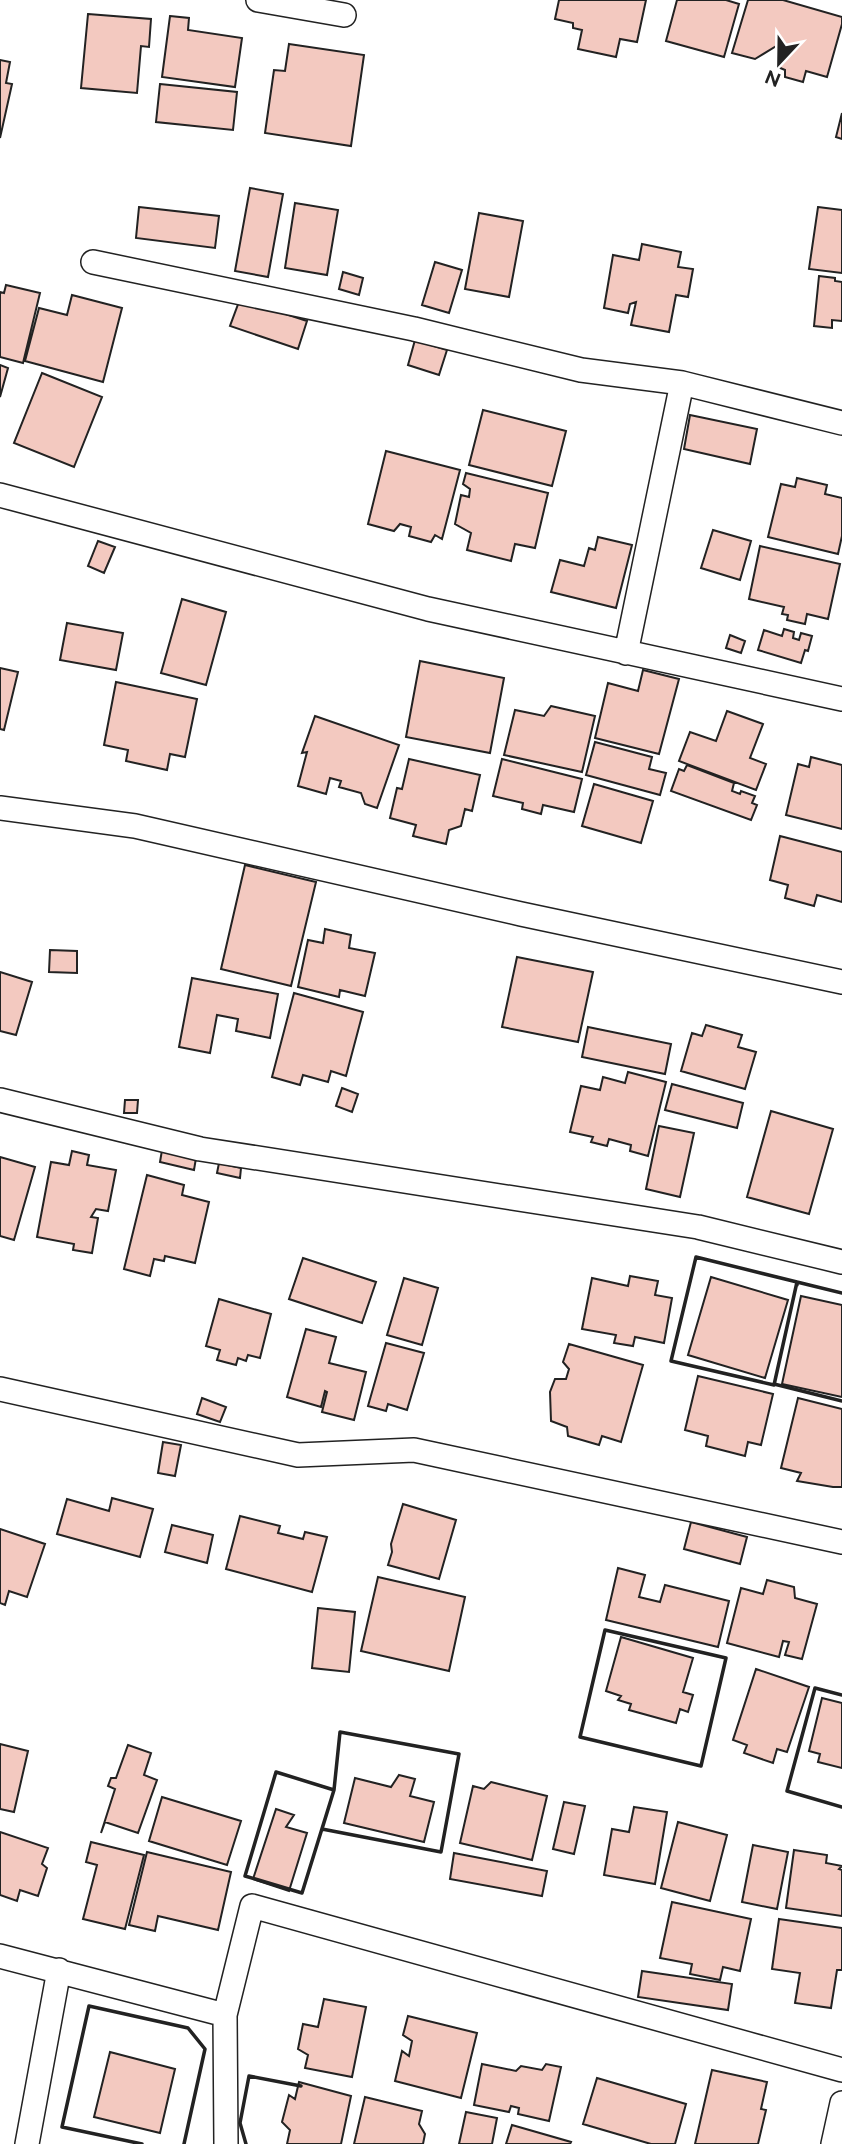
<svg xmlns="http://www.w3.org/2000/svg" width="842" height="2144" viewBox="0 0 842 2144" font-family="Raleway,sans-serif">
  <style>
    .building { fill: #f3c9c0; stroke: #222; stroke-width: 2 }
    .lines { fill: none; stroke-linecap: round; stroke-linejoin: round }
    .minor-casing { stroke: #222; stroke-width: 26 }
    .minor { stroke: #fff; stroke-width: 23 }
    .wall { stroke: #222; stroke-width: 3.5 }
  </style>
  <rect width="100%" height="100%" fill="#fff"/>
  <path class="building" d="M559 0H646L637 42 620 39 616 57 578 49 582 30 573 28V23L555 19Z
    M677 0H726L739 4 724 57 666 41Z
    M748 0H783L842 17V24L827 77 806 71 803 82 785 77V70L778 67V45L755 59 732 53Z
    M88 14 151 19 149 47 141 46 137 93 81 88Z
    M170 16 189 18 188 30 242 38 235 87 162 77Z
    M289 44 364 55 351 146 265 133 274 70 285 71Z
    M0 60 10 62 6 83 12 84 0 138Z
    M160 84 237 92 233 130 156 122Z
    M842 113V139L836 137Z
    M250 188 283 194 268 277 235 271Z
    M295 203 338 210 327 275 285 268Z
    M139 207 219 216 215 248 136 238Z
    M818 207 842 210V273L809 269Z
    M479 213 523 221 509 297 465 289Z
    M642 244 681 252 678 267 693 269 688 297 676 295 669 332 631 325 636 302 630 304 628 313 604 308 613 255 639 260Z
    M435 262 462 270 449 313 422 305Z
    M343 272 363 278 359 295 339 289Z
    M819 276 835 278V281L842 282V321L832 320V328L814 326Z
    M6 285 40 293 23 363 0 357V292L4 293Z
    M72 295 122 308 103 382 25 361 39 308 67 315Z
    M240 299 307 321 298 349 230 326Z
    M415 340 447 350 439 375 408 365Z
    M0 365 8 368 0 397Z
    M42 373 102 397 74 467 14 443Z
    M483 410 566 431 552 486 469 465Z
    M690 415 757 429 750 464 684 449Z
    M386 451 460 470 442 539 435 535 431 542 409 536 411 527 400 524 394 531 368 524Z
    M466 473 548 493 535 548 515 544 511 561 467 550 471 533 455 524 461 495 469 497 470 489 463 484Z
    M797 478 827 485 825 494 842 498V536L838 554 768 537 781 484 795 487Z
    M713 530 751 541 740 580 701 568Z
    M598 537 632 545 616 608 551 592 560 560 584 566 589 548 595 550Z
    M98 541 115 547 104 573 88 566Z
    M760 546 840 564 828 619 807 614 805 624 787 620 788 615 782 614 784 607 749 599Z
    M182 599 226 612 206 685 161 673Z
    M67 623 123 633 116 670 60 660Z
    M784 629 794 632 793 638 799 640 801 633 812 636 808 651 805 650 801 663 758 650 764 630 782 636Z
    M730 635 745 641 741 653 726 648Z
    M420 661 504 678 490 753 406 737Z
    M0 668 18 672 4 730 0 729Z
    M643 670 679 679 659 754 595 738 608 683 638 691Z
    M116 682 197 699 185 757 170 754 167 770 126 761 128 750 104 745Z
    M551 706 595 716 582 772 504 755 515 710 544 716Z
    M727 711 763 724 750 758 766 764 756 790 679 761 690 732 716 741Z
    M315 716 399 745 377 808 365 804 361 793 339 787 341 781 330 778 326 794 298 786 307 752 302 753Z
    M595 742 652 757 649 769 666 773 660 795 586 775Z
    M811 757 842 765V829L786 815 798 764 809 767Z
    M409 759 480 775 472 811 465 809 461 826 449 830 446 844 413 836 416 825 390 818 397 788 402 789Z
    M502 759 582 779 574 812 543 805 541 814 522 809 523 803 493 796Z
    M687 765 734 783 732 791 740 794 741 791 755 796 752 803 757 805 751 820 671 791 679 769 684 771Z
    M594 784 653 801 641 843 582 826Z
    M780 836 842 852V902L817 895 814 906 785 898 788 885 770 880Z
    M245 865 316 882 291 986 221 969Z
    M325 929 351 935 349 948 375 953 365 996 340 990 339 997 298 987 308 940 323 943Z
    M50 950 77 951V973L49 972Z
    M517 957 593 972 578 1042 502 1027Z
    M0 972 32 982 16 1035 0 1031Z
    M192 978 278 994 270 1038 236 1031 238 1019 217 1015 210 1053 179 1047Z
    M294 993 363 1012 346 1076 331 1071 328 1082 303 1075 300 1085 272 1077Z
    M706 1025 742 1035 738 1047 756 1052 745 1089 681 1071 692 1033 702 1036Z
    M588 1027 671 1044 665 1074 582 1057Z
    M628 1072 666 1082 648 1156 630 1151 631 1145 609 1139 607 1146 591 1142 593 1137 570 1132 581 1086 600 1090 603 1077 625 1083Z
    M672 1084 743 1103 737 1128 665 1110Z
    M342 1088 358 1094 352 1112 336 1106Z
    M125 1100H138L137 1113H124Z
    M771 1111 833 1129 809 1214 747 1197Z
    M659 1126 694 1133 680 1197 646 1189Z
    M162 1150 196 1158 194 1170 160 1162Z
    M72 1151 89 1155 87 1165 116 1170 108 1211 96 1209 91 1217 98 1218 92 1253 73 1250 74 1244 37 1237 51 1162 69 1165Z
    M0 1157 35 1167 14 1240 0 1236Z
    M219 1163 241 1168 240 1178 217 1173Z
    M147 1175 184 1185 182 1195 209 1202 195 1263 165 1256 164 1261 154 1259 150 1276 124 1269Z
    M303 1258 376 1282 362 1323 289 1299Z
    M630 1276 658 1281 655 1295 672 1298 664 1343 635 1337 633 1346 614 1343 616 1335 582 1329 592 1278 628 1286Z
    M711 1277 788 1300 765 1378 688 1355Z
    M404 1278 438 1288 422 1345 387 1335Z
    M801 1296 842 1305V1397L782 1384Z
    M219 1299 271 1314 260 1358 248 1355 246 1361 238 1358 236 1365 217 1360 220 1350 206 1346Z
    M306 1329 336 1337 329 1363 366 1372 354 1420 322 1412 327 1392 325 1391 321 1407 287 1397Z
    M386 1343 424 1353 407 1410 388 1404 386 1411 368 1406Z
    M569 1344 643 1365 621 1442 602 1436 599 1445 568 1436 567 1427 551 1421 550 1392 555 1379H566L569 1369 563 1362Z
    M698 1376 773 1394 761 1445 748 1442 745 1456 706 1446 708 1436 685 1430Z
    M202 1398 226 1407 220 1422 197 1414Z
    M798 1398 842 1409V1487H833L797 1481 801 1473 781 1468Z
    M163 1442 181 1445 175 1476 158 1473Z
    M112 1498 153 1509 140 1557 57 1534 67 1499 109 1511Z
    M403 1504 456 1520 439 1579 388 1565 392 1552 391 1544Z
    M240 1516 280 1526 278 1533 303 1539 305 1532 327 1537 312 1592 226 1569Z
    M691 1522 747 1537 740 1564 684 1549Z
    M172 1525 213 1535 207 1563 165 1552Z
    M0 1529 45 1544 27 1597 9 1591 5 1605 0 1603Z
    M618 1568 645 1575 639 1597 660 1602 665 1585 729 1601 718 1647 606 1620Z
    M378 1577 465 1597 449 1671 361 1651Z
    M767 1580 794 1587 795 1598 817 1604 802 1659 785 1655 789 1642 783 1641 779 1657 727 1643 741 1588 763 1594Z
    M318 1608 355 1612 349 1672 312 1668Z
    M621 1637 693 1658 683 1692 693 1695 688 1712 680 1709 676 1723 629 1710 631 1704 618 1700 621 1696 606 1691Z
    M756 1669 809 1687 787 1752 777 1749 773 1763 744 1753 747 1745 733 1740Z
    M822 1698 842 1703V1768L818 1762 820 1754 809 1751Z
    M0 1744 28 1751 14 1812 0 1809Z
    M128 1745 151 1753 144 1775 157 1780 138 1833 105 1822 101 1833 115 1789 108 1786 111 1778H116Z
    M399 1775 415 1779 410 1796 434 1802 424 1842 344 1823 355 1778 391 1787Z
    M491 1782 547 1796 532 1860 460 1843 473 1786 484 1789Z
    M162 1797 241 1821 227 1865 149 1841Z
    M564 1802 585 1806 574 1854 553 1849Z
    M634 1807 667 1812 655 1884 604 1875 612 1829 629 1832Z
    M276 1809 294 1815 286 1827 307 1833 289 1891 253 1879Z
    M678 1822 727 1835 710 1901 661 1888Z
    M0 1832 48 1848 42 1864 47 1868 38 1896 20 1890 17 1901 0 1895Z
    M91 1842 144 1855 125 1929 83 1919 97 1865 86 1862Z
    M753 1845 788 1852 777 1909 742 1902Z
    M794 1850 827 1855 826 1863 842 1866 839 1869 842 1870V1916L786 1908Z
    M147 1852 231 1872 218 1930 158 1916 155 1931 129 1925Z
    M454 1853 547 1871 542 1896 450 1879Z
    M672 1902 751 1919 740 1971 723 1967 720 1980 690 1974 692 1964 660 1958Z
    M779 1919 842 1928V1970H837L831 2008 795 2003 800 1973 772 1969Z
    M642 1971 732 1984 728 2010 638 1997Z
    M324 1999 366 2007 352 2077 305 2068 308 2055 298 2049 303 2024 318 2027Z
    M408 2016 477 2033 461 2098 395 2081 402 2051 409 2056 412 2041 403 2035Z
    M110 2052 175 2069 160 2133 94 2117Z
    M482 2064 516 2071 521 2066 542 2070 546 2064 561 2067 549 2121 518 2114 519 2108 511 2106 509 2112 474 2105Z
    M712 2070 767 2082 761 2109 766 2110 758 2144H695Z
    M597 2078 686 2104 675 2144H651L583 2124Z
    M299 2082 351 2096 341 2144H287L290 2130 282 2122 289 2095 295 2099Z
    M365 2097 422 2111 419 2124 425 2134 423 2144H354Z
    M466 2112 497 2118 492 2144H459Z
    M512 2125 571 2142 570 2144H506Z"/>
  <g class="lines">
    <defs>
      <path id="minor" d="M258 0 344 15
        M93 262 414 329 581 370 682 383 842 423
        M0 495 428 609 842 699
        M626 653 682 383
        M0 808 135 826 521 914 842 982
        M0 1100 200 1149 698 1227 842 1262
        M0 1389 298 1455 414 1450 842 1542
        M0 1956 225 2015
        M27 2144 59 1970
        M226 2144 225 2015 252 1906 842 2070
        M833 2144 842 2103"/>
    </defs>
    <use href="#minor" class="minor-casing"/>
    <use href="#minor" class="minor"/>
    <path class="wall" d="M696 1257 797 1282 774 1385 671 1361Z
      M797 1285V1282L842 1293
      M774 1384 842 1401
      M605 1630 726 1658 701 1766 580 1737Z
      M842 1695 815 1688 787 1791 842 1807
      M340 1732 459 1754 441 1852 322 1829 334 1790Z
      M276 1772 334 1790 302 1893 245 1876Z
      M142 2144 62 2127 89 2006 188 2028 205 2049 184 2144
      M246 2144 240 2123 249 2076 301 2086"/>
  </g>
  <g transform="translate(779 63) rotate(202)" stroke="#ffffff" stroke-width="5" paint-order="stroke">
  <path d="M0-5L12 26L0 18L-12 26Z" fill="#222222"/>
  <text y="-10" font-size="19" font-weight="bold" text-anchor="middle" fill="#222222">N</text>
  </g>
</svg>
